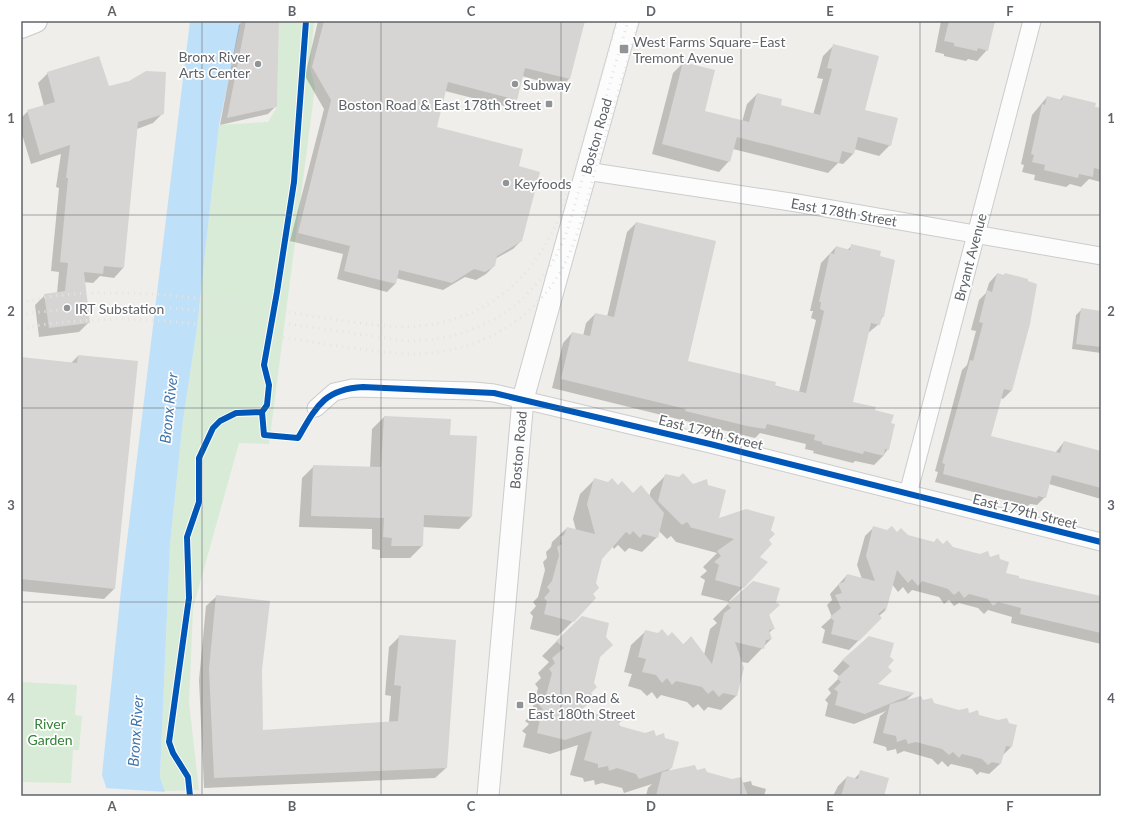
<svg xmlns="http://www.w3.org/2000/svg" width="1122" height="817" viewBox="0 0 1122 817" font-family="Lato,sans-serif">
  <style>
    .green { fill: #d8ebd6 }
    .water { fill: #bfe0f9 }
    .pier { fill: #efeeea }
    .shadow { fill: #0003 }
    .building { fill: #d6d5d3 }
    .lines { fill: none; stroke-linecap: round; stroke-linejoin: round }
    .minor-casing { stroke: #cbcccc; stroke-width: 19 }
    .tertiary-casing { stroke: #cbcccc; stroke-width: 23 }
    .secondary-casing { stroke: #cacacb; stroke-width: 24 }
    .minor { stroke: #fdfcfc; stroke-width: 17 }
    .tertiary { stroke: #fdfcfc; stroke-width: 21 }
    .secondary { stroke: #fdfcfc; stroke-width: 22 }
    .rail { stroke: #e4e4e4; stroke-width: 3; stroke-dasharray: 1 5; stroke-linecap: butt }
    .cycleway-casing { stroke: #fff; stroke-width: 8 }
    .cycleway { stroke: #0057b8; stroke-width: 6 }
    .grid { fill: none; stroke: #5f6368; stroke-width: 1; stroke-opacity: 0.55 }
    .poi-dot { fill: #919496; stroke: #fff; stroke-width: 1.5 }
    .labels { text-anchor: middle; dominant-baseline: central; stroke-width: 3.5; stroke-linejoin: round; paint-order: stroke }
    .poi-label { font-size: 14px; fill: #5f6368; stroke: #fff; text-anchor: start }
    .street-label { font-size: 14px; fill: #5f6368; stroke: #fff }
    .park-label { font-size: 14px; fill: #348238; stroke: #fff }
    .water-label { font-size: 15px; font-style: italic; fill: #4174aa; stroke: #fff }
    .neatline { fill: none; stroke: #5f6368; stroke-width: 1.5 }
    .grid-label { font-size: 13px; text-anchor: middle; font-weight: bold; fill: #5f6368 }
  </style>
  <rect width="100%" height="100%" fill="#efeeea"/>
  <path class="green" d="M279 21H314L310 68 315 87 269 444 239 443 193 608 189 702 199 790 164 791 160 777 170 544 183 420 197 328 219 125 268 122 277 107Z
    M21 682 77 685 75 715 82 716 79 750H73L71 783 21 782Z"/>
  <path class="water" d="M190 21H241L219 125 197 328 183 420 170 544 160 777 166 796H109L102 775 121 590Z"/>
  <path class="pier" d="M104 788 167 792 168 796H107Z"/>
  <path class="shadow" d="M243 21H278L276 106 268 114 220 125 239 25Z
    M318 21H584L569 79 561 87 522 76 516 99 508 107 445 91 436 128 518 167 521 241 513 249 495 259V265L486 274 476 280 465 277 443 290 396 278 395 284 387 292 337 279 343 254 290 241 324 109 305 76Z
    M941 21H995L987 50 977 61 968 59 966 61 944 56V54L935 52Z
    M834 45 864 111 890 145 879 156 854 149 853 154 843 164 838 163 828 173 733 149 729 161 719 172 652 154 673 73 683 63 703 112 742 122 747 104 757 94 779 106 813 115 823 79 817 78 823 56Z
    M48 73 108 88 163 113 153 123 137 129 123 268 114 278 100 276 93 283 84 282 89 322 79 332 39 337 35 305 45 295 57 293 59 272 51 271 59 188 56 187 61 154 31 164 21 131V118L28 111 44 106 38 83Z
    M1063 96 1101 109V182L1089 179 1081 187 1070 184 1066 187 1034 180 1035 175 1022 172 1024 165 1021 164 1032 115 1047 97 1060 100Z
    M636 223 687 362 799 392 816 320 811 318 813 311H810L821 263 836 247 847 250 852 246 879 257 883 316 879 324 868 333 852 402 874 411 890 424 888 449 883 456 874 465 855 461 853 463 813 453 814 451 805 449 806 444 760 433 755 438 552 388 563 343 572 333 583 336 586 323 595 314 607 317 627 232Z
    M997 274 1003 276 1005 274 1011 391 1003 399 1001 398 990 437 1055 453 1064 442 1101 452V499L1049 484 1045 497 1037 505 1030 504 1028 506 935 482 938 472 935 471 962 370 967 365 976 331 971 330 979 300 986 293 989 283Z
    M1082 309 1101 312V353L1072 349 1076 315Z
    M78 356 114 589 104 599 21 591V358L71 363Z
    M384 417 449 436 471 517 459 529 423 527 422 546 410 558H380V550L372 549V529L299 527 302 478 314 466 370 468 372 429Z
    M666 475 717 519 767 540 743 587 729 601 769 615 773 629 769 633 771 639 748 663 741 662 736 696 721 710 708 707 704 711 698 704 693 708 687 702 661 695 657 699 652 692 647 696 641 690 628 686 632 674 624 672 631 645 646 631 668 637 683 645 691 637 704 655 710 629 717 623 713 619 730 602 701 595 705 580 700 577 707 571 703 567 717 553 676 542 671 536 667 539 659 531 657 537 642 552 629 548 625 552 618 545 614 549 612 546 601 558 592 594 573 621 558 636 530 629 533 616 530 613 536 606 533 602 538 597 545 570 543 562 547 558 546 552 551 547 552 542 567 528 576 530 573 519 580 494 594 480 618 486 633 494 649 497 651 490Z
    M874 527 989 558 1005 573 1017 578 1101 597V644L1011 623 1012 617 988 610 984 614 978 608 959 603 954 606 949 600 944 604 939 597 912 590 908 594 903 587 898 592 892 584 885 611 879 616 881 618 849 650 822 643 825 630 821 627 832 617 827 605 832 600 830 594 847 575 862 579 857 565 865 536Z
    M217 596 261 670 262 731 389 722 391 696 385 695 389 647 399 637 446 768 435 778 204 788 199 680 206 606Z
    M557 641 599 658 589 693 580 711 621 721 618 724 671 768 666 773 696 771 742 783 751 781 752 785 766 789 764 796H646L648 788 652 784 624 793 622 788 602 783 595 785 594 780 584 782 583 778 570 775 578 745 550 754 523 747 526 734 522 731 529 724 525 721 531 715 538 688 535 684 541 678 538 673 549 662 542 656Z
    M843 660 886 667 876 684 913 694 905 701 922 702 1016 726 1011 747 1002 756 1000 764 989 774 980 772 977 775 972 769 951 764 948 767 942 761 938 765 932 759 904 751 897 754 896 749 887 751 886 747 873 743 880 716 886 711 854 724 825 716 828 703 825 700 831 693 828 689 840 677 833 671Z
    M861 772 887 796H833L838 786 847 777 854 779Z"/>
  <path class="building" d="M246 21H279L277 107 227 118Z
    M324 21H585L570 79 525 68 517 100 448 82 437 127 523 149 519 166 540 172 522 241 497 256 495 266 485 272 474 269 452 283 399 270 396 284 344 271 350 246 298 233 331 100 312 67Z
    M949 21H995L988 51 978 48 977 51 954 46V43L944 41Z
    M833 44 879 56 865 110 898 118 891 146 858 137 854 154 842 151 839 163 737 137 730 162 662 144 683 62 715 70 705 111 749 122 757 93 782 99 781 105 820 115 832 69 827 68Z
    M99 56 109 86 129 81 146 71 166 72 164 114 138 122 124 268 104 266 103 274 84 272 90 323 49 328 44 294 65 291 68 263 60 262 68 178H66L70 145 40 155 27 110 55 102 47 72Z
    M1063 95 1096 103 1095 107 1101 108V170L1094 168 1093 177 1079 174 1078 178 1044 170 1045 165 1032 162 1034 155 1031 154 1042 104 1045 105 1047 96 1062 100Z
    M636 222 716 241 688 361 776 382 775 386 806 393 824 311 820 309 821 302H819L830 253 834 254 836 246 850 250 851 244 881 251 880 256 895 260 884 317 882 316 880 325 871 323 853 402 876 407 875 410 894 415 891 423 895 424 889 450 885 449 884 456 864 451 863 454 822 444V442L814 440 815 435 767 424 765 429 747 426 685 411 686 409 561 379 572 332 590 336 595 313 614 317Z
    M997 273 1004 275 1005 273 1028 279V281L1037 284 1030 324 1012 391 1004 389 991 436 1060 453 1064 441 1101 451V488L1052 475 1046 498 1038 496 1037 498 943 474 945 464 942 463 960 398 970 360 973 361 983 323 979 322 987 290 992 292Z
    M1081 308 1101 311V347L1076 344Z
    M78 355 138 361 115 589 21 579V357L77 363Z
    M384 416 451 419 450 435 477 436 472 517 424 515 423 546H391L392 538 383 537 384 518 311 516 313 465 381 467Z
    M683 473 693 484 707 479 708 485 726 490 719 518 746 509 775 517 771 530 775 534 769 540 772 544 760 557 768 562 744 588 715 580 719 565 714 562 721 556 717 551 734 539 689 527H691L687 522 682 525 658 501 665 474 679 477Z
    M594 478 608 482 612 478 618 485 622 481 633 493 641 485 664 513 658 538 643 534 640 538 633 531 630 535 626 532 602 559 596 583 599 588 593 594 596 598 574 622 544 614 547 601 544 598 550 591 547 587 552 581 559 555 557 547 562 544 560 537 564 535 567 527 595 534 587 504Z
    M873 526 887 530 892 526 897 532 901 528 908 535 934 542 937 538 943 544 947 540 953 547 980 554 988 551 990 557 999 554 1000 559 1009 562 1006 573 1019 576V578L1101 596V633L1020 614 1021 608 998 602 993 606 988 599 969 594 964 598 959 591 954 595 948 589 922 581 918 586 912 579 908 583 897 570 886 611 885 608 878 614 882 618 859 641 831 634 834 621 830 617 841 608 835 595 842 593 838 584 844 582 847 574 875 581 866 556Z
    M753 581 780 588 776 602 780 605 769 615 775 629 769 630 772 639 766 640 764 649 735 642 744 668 737 696 723 693 719 697 713 690 708 694 702 687 676 681 672 685 667 678 662 683 656 675 642 672 646 659 638 657 645 630 658 633 662 629 668 636 672 632 684 645 691 636 712 664 724 613 731 608 727 604Z
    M216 595 270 601 262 670 263 730 398 721 401 686 394 685 399 635 456 640 447 768 214 778 209 669Z
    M582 616 609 623 606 637 613 645 600 657 594 683 597 687 591 693 594 697 582 710 623 721 618 722 620 726 645 733 654 730 656 736 664 733 665 738 679 742 672 768 639 779 636 774 617 768 609 771 608 766 598 768V764L584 760 592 731 565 740 537 733 540 719 536 715 543 709 539 705 545 699 552 673 549 669 555 663 552 658 564 648 556 641Z
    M869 636 894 643 890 657 894 660 888 667 892 671 878 684 915 693 865 714 835 705 838 692 834 689 841 682 837 678 850 666 842 660Z
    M921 696 923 700 932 698 934 703 959 710 968 708 969 713 978 710 979 715 998 720 1007 718 1009 723 1017 725 1012 747 1006 746 1001 764 992 762 988 765 982 759 962 754 959 758 953 752 949 755 942 749 916 742 908 744 906 739 897 742 896 736 883 733 890 704Z
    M695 765 697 770 705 768 707 772 732 779 741 777 748 796H656L662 772Z
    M860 770 889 778 884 796H841L847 776 858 779Z"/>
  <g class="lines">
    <defs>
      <path id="minor" d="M586 171 797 203 1101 256
        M316 408 334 392 352 388 474 391 494 393 710 444 1101 542
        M908 494 1032 21"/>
      <path id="tertiary" d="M488 796 523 399 628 21"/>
      <path id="secondary" d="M21 27 36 21"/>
    </defs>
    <use href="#minor" class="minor-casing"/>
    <use href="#tertiary" class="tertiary-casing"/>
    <use href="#secondary" class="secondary-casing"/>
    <use href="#minor" class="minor"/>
    <use href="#tertiary" class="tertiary"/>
    <use href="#secondary" class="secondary"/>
    <path class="rail" d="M21 303C49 295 76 293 105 293 203 291 297 318 394 327 479 328 533 285 563 208L617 21
      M21 316 31 313 95 306H148L201 311 406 341C483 341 545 299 569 225L628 21
      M21 330C41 323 61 323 81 321 192 311 300 347 410 354 477 354 538 321 567 259 581 229 588 195 597 164 611 116 625 69 639 21"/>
    <defs>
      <path id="cycleway" d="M262 412 264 435 298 438C316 407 324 389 363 387L494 393 710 444 1101 542
        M190 796 188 777 173 753 169 742 189 598 187 537 199 502V458L213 428 220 421 236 413 262 412 267 405 269 385 264 365 277 292 294 182 306 21"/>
    </defs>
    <use href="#cycleway" class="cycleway-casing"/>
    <use href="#cycleway" class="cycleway"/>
  </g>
  <path class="grid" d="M202 21V796M381 21V796M561 21V796M741 21V796M920 21V796M21 215H1101M21 408H1101M21 602H1101"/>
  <g class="poi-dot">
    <rect x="619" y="44" width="10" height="10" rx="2"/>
    <circle cx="258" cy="64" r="4"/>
    <circle cx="515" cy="84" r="4"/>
    <rect x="545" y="100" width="8" height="8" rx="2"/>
    <circle cx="506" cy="183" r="4"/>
    <circle cx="67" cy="308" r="4"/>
    <rect x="516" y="701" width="8" height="8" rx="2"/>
  </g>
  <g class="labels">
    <g class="poi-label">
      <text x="633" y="41">West Farms Square–East<tspan x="633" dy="16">Tremont Avenue</tspan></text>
      <text x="250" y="56" text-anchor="end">Bronx River<tspan x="250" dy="16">Arts Center</tspan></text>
      <text x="523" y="84">Subway</text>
      <text x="541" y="104" text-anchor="end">Boston Road &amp; East 178th Street</text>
      <text x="514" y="183">Keyfoods</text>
      <text x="75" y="308">IRT Substation</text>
      <text x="528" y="697">Boston Road &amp;<tspan x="528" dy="16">East 180th Street</tspan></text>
    </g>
    <g class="street-label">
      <text transform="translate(596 136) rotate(-74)">Boston Road</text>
      <text transform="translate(844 212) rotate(10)">East 178th Street</text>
      <text transform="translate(970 257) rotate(-75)">Bryant Avenue</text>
      <text transform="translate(711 432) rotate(14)">East 179th Street</text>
      <text transform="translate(518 450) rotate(-85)">Boston Road</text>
      <text transform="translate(1025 511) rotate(14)">East 179th Street</text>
    </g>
    <g class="park-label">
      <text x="50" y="723">River<tspan x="50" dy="16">Garden</tspan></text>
    </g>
    <g class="water-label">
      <text transform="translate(168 408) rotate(-84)">Bronx River</text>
      <text transform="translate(135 731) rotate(-86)">Bronx River</text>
    </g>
  </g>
  <rect width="1122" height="817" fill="none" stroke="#ffffff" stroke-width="44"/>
  <rect x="22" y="22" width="1078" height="773" class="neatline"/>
  <g class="grid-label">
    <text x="112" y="16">A</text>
    <text x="292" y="16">B</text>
    <text x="471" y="16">C</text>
    <text x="651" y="16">D</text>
    <text x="830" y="16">E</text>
    <text x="1010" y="16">F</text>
    <text x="11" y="123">1</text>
    <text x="1111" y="123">1</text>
    <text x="11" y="316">2</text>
    <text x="1111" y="316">2</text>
    <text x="11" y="510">3</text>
    <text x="1111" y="510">3</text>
    <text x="11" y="703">4</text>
    <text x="1111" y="703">4</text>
    <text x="112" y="811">A</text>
    <text x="292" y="811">B</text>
    <text x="471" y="811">C</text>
    <text x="651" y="811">D</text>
    <text x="830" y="811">E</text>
    <text x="1010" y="811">F</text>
  </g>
</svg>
